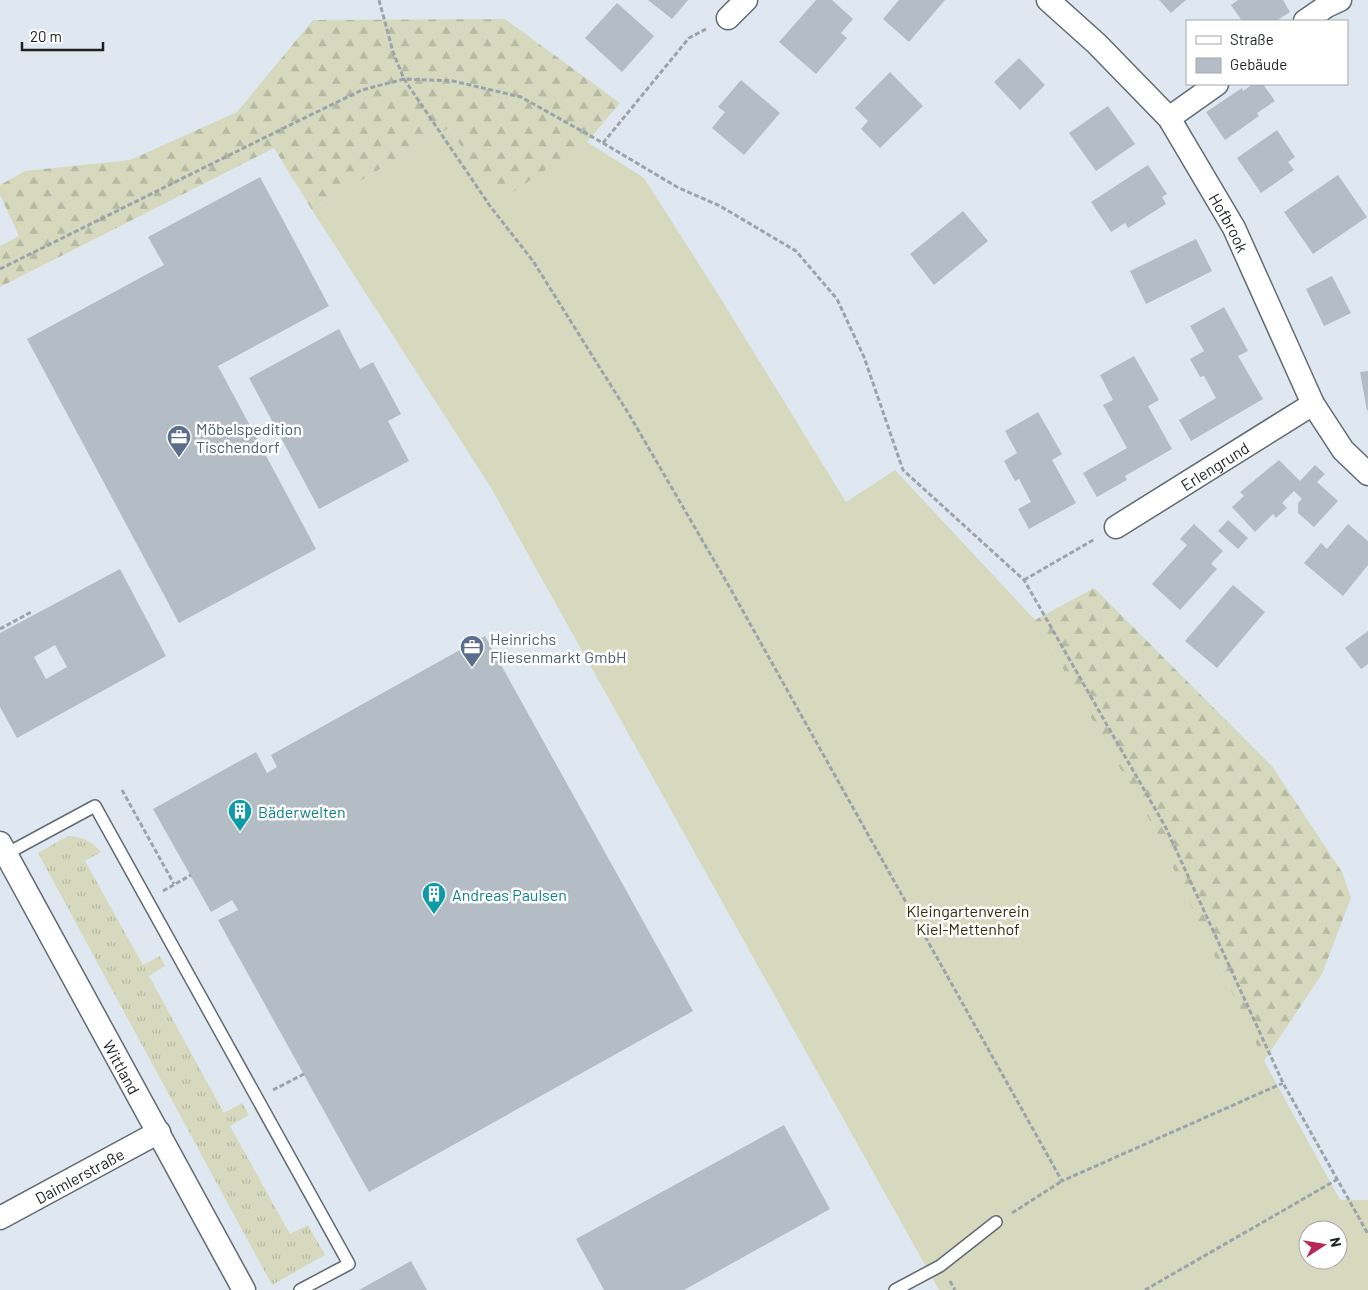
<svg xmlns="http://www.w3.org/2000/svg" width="1368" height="1290" viewBox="0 0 1368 1290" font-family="Barlow,sans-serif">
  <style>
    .grass { fill: url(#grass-tufts) }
    .forest { fill: url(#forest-firs) }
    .garden { fill: #d6d9be; fill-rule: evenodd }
    .building { fill: #b4bdc5; fill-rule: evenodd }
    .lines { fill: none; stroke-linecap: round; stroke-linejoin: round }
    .lane-casing { stroke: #626a72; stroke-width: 14 }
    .street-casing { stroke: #626a72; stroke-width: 25 }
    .path { stroke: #9ca4ab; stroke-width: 3; stroke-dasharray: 5 2.5; stroke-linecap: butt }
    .lane { stroke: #fff; stroke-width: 11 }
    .street { stroke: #fff; stroke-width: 22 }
    .labels { text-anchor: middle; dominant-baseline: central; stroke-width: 5; stroke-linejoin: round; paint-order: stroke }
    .street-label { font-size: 16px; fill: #1d2124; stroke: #fff }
    .service-label { font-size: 16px; fill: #4e5e75; stroke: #fff; text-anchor: start }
    .culture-label { font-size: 16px; fill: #0d838f; stroke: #fff; text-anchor: start }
    .park-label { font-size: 16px; fill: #303109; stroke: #fff }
  </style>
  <defs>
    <pattern id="grass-tufts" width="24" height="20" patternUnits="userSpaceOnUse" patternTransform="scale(1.25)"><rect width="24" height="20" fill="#d6d9be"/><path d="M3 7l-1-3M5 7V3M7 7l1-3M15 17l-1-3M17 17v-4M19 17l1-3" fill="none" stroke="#b7baa3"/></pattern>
    <pattern id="forest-firs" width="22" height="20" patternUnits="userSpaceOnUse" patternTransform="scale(1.25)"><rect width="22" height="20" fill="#d6d9be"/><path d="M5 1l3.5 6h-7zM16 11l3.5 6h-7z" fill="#b7baa3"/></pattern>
  </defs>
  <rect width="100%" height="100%" fill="#dfe8f1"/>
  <path class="grass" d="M68 836C82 836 91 841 101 852L85 861 143 965 160 956 165 966 149 976 224 1113 242 1103 249 1115 230 1126 290 1234 308 1225 325 1255 272 1285 38 853Z"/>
  <path class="forest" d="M505 19 620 103 587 142 498 203 449 128 312 210 274 148 0 287V246L19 236 0 195V185L25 171 130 160 237 112 313 20Z
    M1094 588 1272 766 1342 872 1351 898 1322 974 1264 1061 1154 828 1035 620Z"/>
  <path class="garden" d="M449 128 498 202 587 142 644 178 721 299 846 502 895 470 1035 620 1154 828 1264 1061 1340 1200H1368V1290H939L490 486 312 210ZM1308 1230H1338V1260H1308Z"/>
  <path class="building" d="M648 0H688L672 19Z
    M816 0H832L853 19 841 33 847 38 816 74 779 42Z
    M899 0H945L909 42 883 19Z
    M1159 0H1186L1171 13Z
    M1238 0H1283L1290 12 1276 21H1242L1231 5Z
    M617 3 654 36 622 72 585 38Z
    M1019 58 1045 85 1020 110 994 82Z
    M890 72 923 106 880 148 861 129 868 121 855 108Z
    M741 80 780 113 744 155 712 128 725 112 718 107Z
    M1253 84H1263L1275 101 1257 113 1259 116 1225 140 1206 112 1242 88 1243 91Z
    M1108 106 1135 144 1096 171 1069 133Z
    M1277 130 1295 157 1288 162 1294 170 1261 193 1237 158Z
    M1148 165 1167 194 1162 197 1166 204 1128 228 1125 223 1111 232 1091 202Z
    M1338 175 1367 217 1313 254 1284 212Z
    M260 177 329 306 218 366 316 549 179 623 27 339 164 265 148 237Z
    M963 211 988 241 934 285 910 254Z
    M1196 239 1212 271 1146 304 1130 271Z
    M1332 276 1351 313 1324 326 1306 289Z
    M1224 307 1248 351 1238 356 1263 399 1191 441 1179 420 1216 398 1204 376 1200 377 1190 359 1204 351 1190 326Z
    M339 329 360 369 373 362 401 414 388 421 409 461 319 509 249 378Z
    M1134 356 1159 400 1148 406 1172 449 1125 476 1127 480 1097 497 1083 473 1127 448 1103 405 1113 400 1100 375Z
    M1368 371V410L1367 411 1360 372Z
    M1038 412 1062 454 1052 460 1076 503 1029 529 1018 509 1031 502 1019 479 1015 481 1004 461 1017 453 1005 431Z
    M1279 460 1300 481 1315 465 1325 474 1317 482 1338 501 1314 527 1298 513V503L1302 499 1294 491 1282 503 1287 508 1276 518 1273 514 1255 532 1232 507 1244 496 1240 492Z
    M1228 520 1248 538 1238 549 1218 531Z
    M1194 524 1223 551 1211 564 1217 569 1180 610 1152 584 1187 545 1180 539Z
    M1348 524 1368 541V565L1343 596 1304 563 1321 543 1327 549Z
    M120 569 166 656 17 738 0 707V633ZM55 645 67 667 46 679 34 657Z
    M1233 585 1265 612 1217 668 1185 641Z
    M1368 631V664L1361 669 1345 648Z
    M485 636 693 1011 369 1192 218 920 238 910 232 900 211 912 153 809 256 752 267 773 277 767 271 755Z
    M784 1125 830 1209 684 1290H604L576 1239Z
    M411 1261 427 1290H359Z"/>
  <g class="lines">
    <defs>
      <path id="lane" d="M6 854 95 806 349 1264 300 1290
        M895 1290 940 1266 996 1222"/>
      <g id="street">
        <path id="s1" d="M1048 0 1097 44 1169 118 1234 228 1313 404 1343 450 1368 474"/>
        <path d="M728 18 746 0"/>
        <path d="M1305 21 1327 6 1340 0"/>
        <path d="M1169 118 1217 84"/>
        <path id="s2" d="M1116 527 1313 404"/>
        <path id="s3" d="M0 843 244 1290"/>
        <path id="s4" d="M0 1218 159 1132"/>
      </g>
    </defs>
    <use href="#lane" class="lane-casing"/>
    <use href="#street" class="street-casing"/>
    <path class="path" d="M379 0 393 52 404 79 490 206 533 261 630 416 730 588 1062 1181 1283 1083
      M603 143 689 38 706 29
      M0 269 294 123 362 90 404 79 453 81 521 97 603 143 677 187 720 206 796 251 837 299 864 357 903 470 1024 580 1166 828 1283 1083 1368 1234
      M1024 580 1095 539
      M0 629 33 611
      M122 790 174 884
      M163 891 191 875
      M273 1090 304 1074
      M1012 1213 1062 1181
      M950 1281 955 1290
      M1145 1290 1338 1179"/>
    <use href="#lane" class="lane"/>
    <use href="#street" class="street"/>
  </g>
  <defs>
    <symbol id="office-pin" viewBox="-11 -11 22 30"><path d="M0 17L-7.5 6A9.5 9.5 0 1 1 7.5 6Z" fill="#5c6f8a" stroke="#fff"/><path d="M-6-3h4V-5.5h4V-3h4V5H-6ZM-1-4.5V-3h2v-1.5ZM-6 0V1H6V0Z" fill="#fff"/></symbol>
    <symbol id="building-pin" viewBox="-11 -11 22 30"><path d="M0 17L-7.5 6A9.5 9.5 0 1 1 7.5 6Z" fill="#0f9aa8" stroke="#fff"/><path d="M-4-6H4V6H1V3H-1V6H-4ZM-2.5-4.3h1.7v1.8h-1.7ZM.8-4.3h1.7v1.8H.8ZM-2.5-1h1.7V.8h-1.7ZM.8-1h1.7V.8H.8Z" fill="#fff"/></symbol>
  </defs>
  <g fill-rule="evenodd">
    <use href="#office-pin" x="165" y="423" width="28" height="38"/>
    <use href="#office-pin" x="458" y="633" width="28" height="38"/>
    <use href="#building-pin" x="226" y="797" width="28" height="38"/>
    <use href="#building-pin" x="420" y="880" width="28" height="38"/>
  </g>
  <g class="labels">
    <g class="street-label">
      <text stroke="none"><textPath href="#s1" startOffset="290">Hofbrook</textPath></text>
      <text stroke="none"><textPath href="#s2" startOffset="116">Erlengrund</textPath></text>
      <text stroke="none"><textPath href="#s3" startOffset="255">Wittland</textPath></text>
      <text stroke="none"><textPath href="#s4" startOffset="90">Daimlerstraße</textPath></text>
    </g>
    <g class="service-label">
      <text x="196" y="428">Möbelspedition<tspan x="196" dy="18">Tischendorf</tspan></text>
      <text x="490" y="638">Heinrichs<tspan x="490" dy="18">Fliesenmarkt GmbH</tspan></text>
    </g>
    <g class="culture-label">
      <text x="258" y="811">Bäderwelten</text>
      <text x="452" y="894">Andreas Paulsen</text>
    </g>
    <g class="park-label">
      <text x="968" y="910">Kleingartenverein<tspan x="968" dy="18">Kiel-Mettenhof</tspan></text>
    </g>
  </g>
  <rect x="1186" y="20" width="162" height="65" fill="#ffffff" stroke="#a5a6a7"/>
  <rect x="1196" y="36" width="25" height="8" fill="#ffffff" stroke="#a5a6a7"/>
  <text x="1230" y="45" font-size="15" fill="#1d2124">Straße</text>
  <rect x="1196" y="58" width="25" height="15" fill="#b4bdc5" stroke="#a5a6a7"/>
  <text x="1230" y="70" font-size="15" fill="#1d2124">Gebäude</text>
  <g transform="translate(1323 1245) rotate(78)"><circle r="24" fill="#ffffff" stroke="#a5a6a7"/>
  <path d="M0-4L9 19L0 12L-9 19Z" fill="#b82853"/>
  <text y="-8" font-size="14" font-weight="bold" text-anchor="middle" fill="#1d2124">N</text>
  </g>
  <path d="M22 42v8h81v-8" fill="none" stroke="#1d2124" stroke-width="2.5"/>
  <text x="30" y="42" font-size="15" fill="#1d2124" stroke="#ffffff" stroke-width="4" paint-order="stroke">20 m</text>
</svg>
